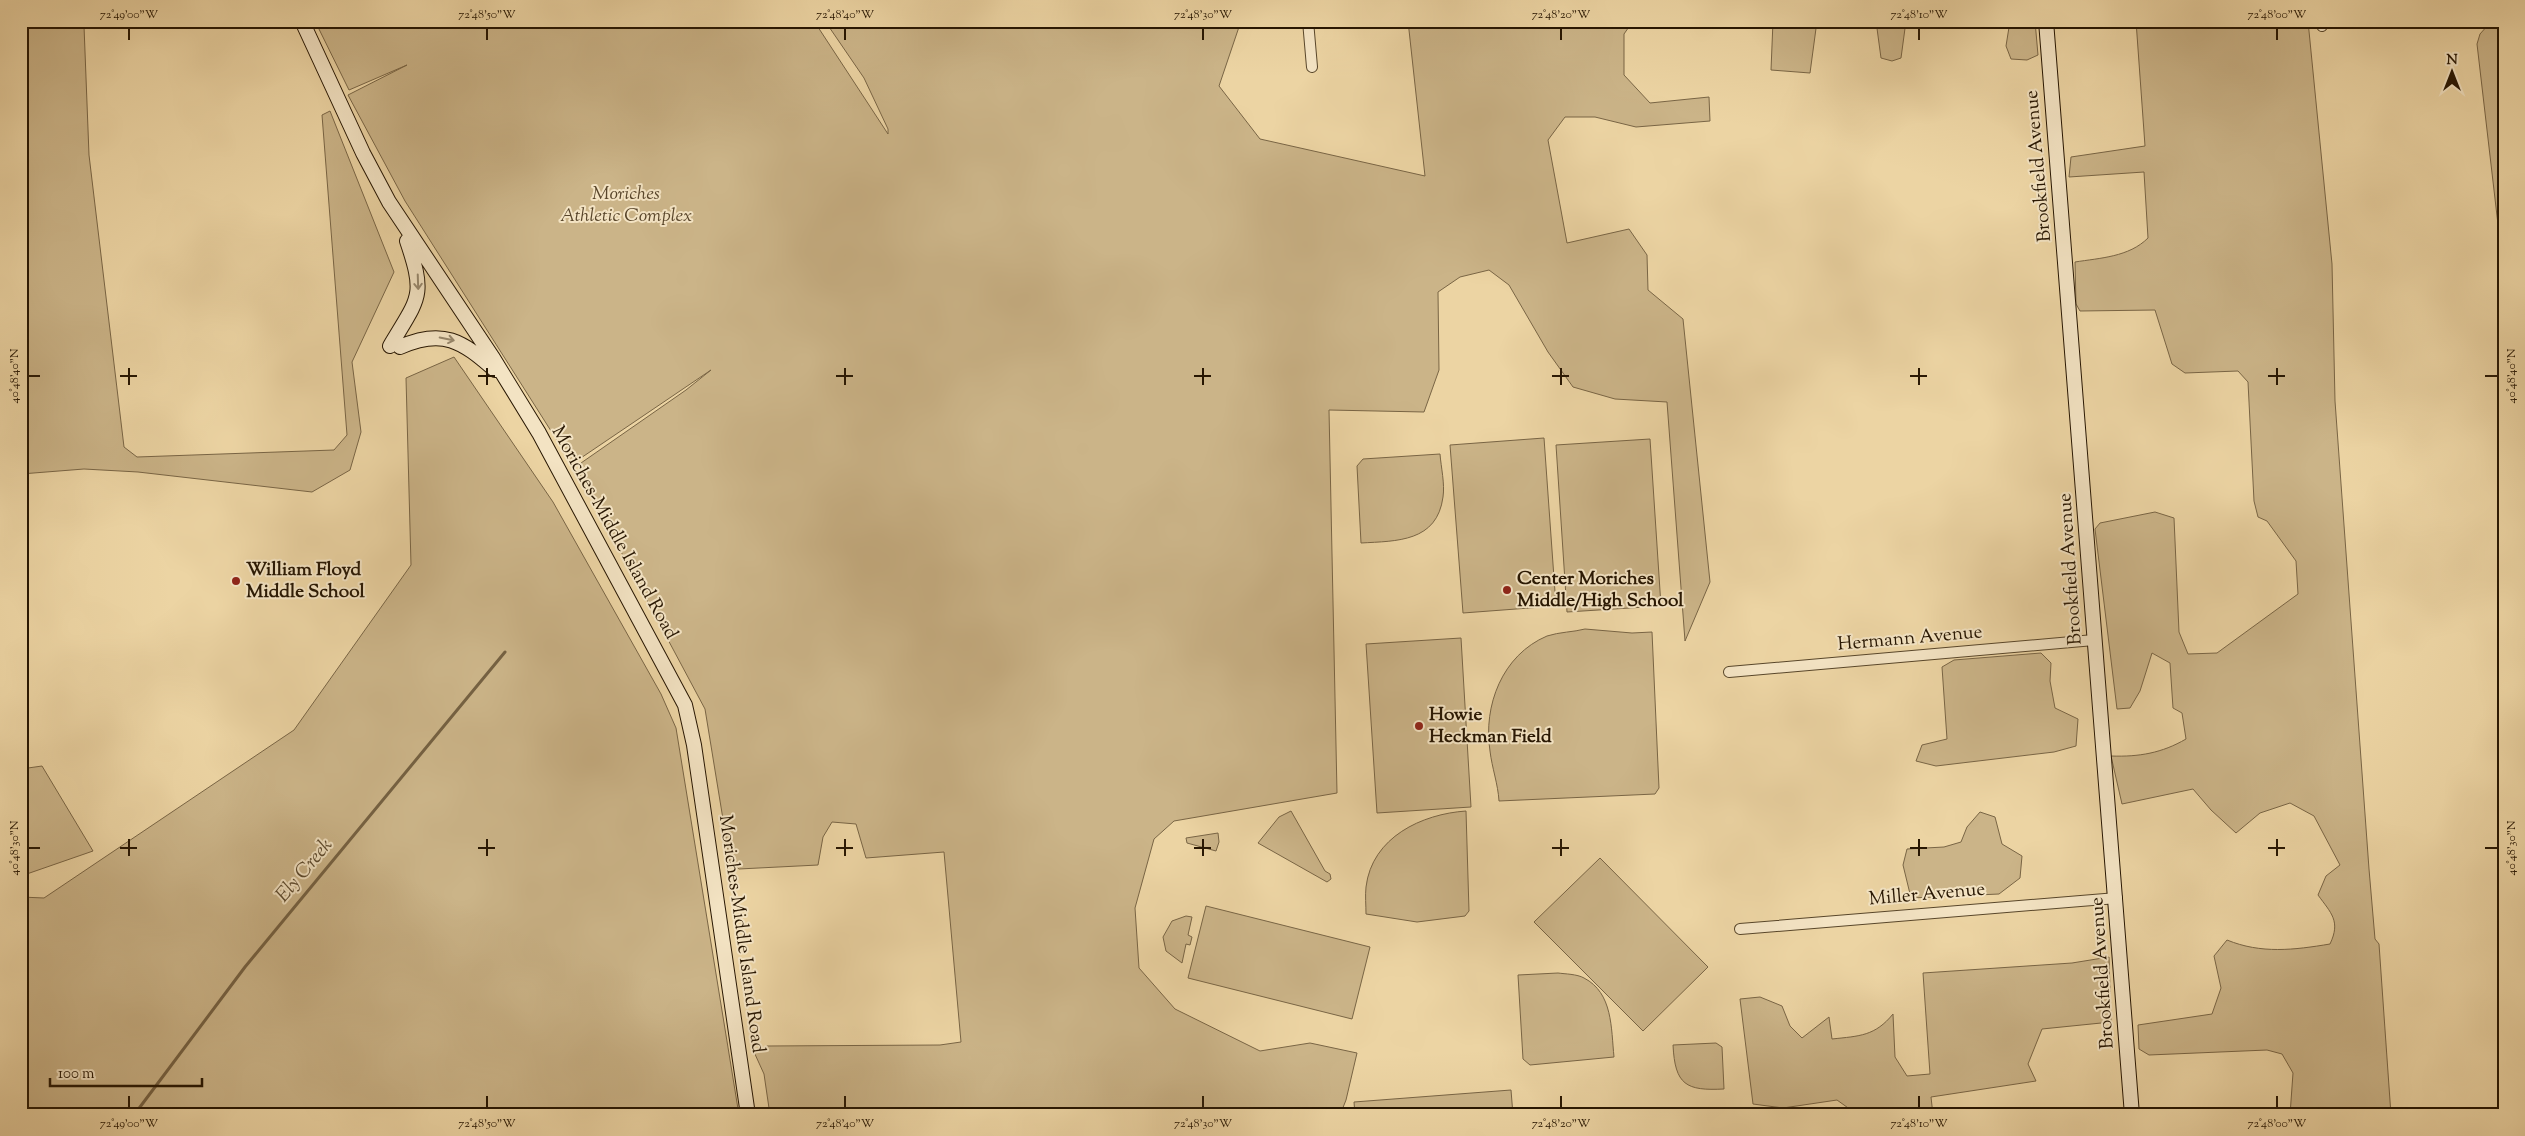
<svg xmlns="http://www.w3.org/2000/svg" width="2525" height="1136" viewBox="0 0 2525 1136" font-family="'Sorts Mill Goudy',serif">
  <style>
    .green { fill: #cbb488; stroke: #796545 }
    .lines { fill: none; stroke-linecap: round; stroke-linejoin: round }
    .stream { stroke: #756142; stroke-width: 3 }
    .minor-casing { stroke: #58462a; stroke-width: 12 }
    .secondary-casing { stroke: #271602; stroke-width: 16 }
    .minor { stroke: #f3e3c3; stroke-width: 10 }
    .secondary { stroke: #f3e3c3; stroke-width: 14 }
    .oneway { stroke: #97876c }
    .ticks { fill: none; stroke: #271602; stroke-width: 2 }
    .poi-dot { fill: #8f2418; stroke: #f3e3c3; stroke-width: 2 }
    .labels { text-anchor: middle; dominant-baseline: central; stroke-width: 4; stroke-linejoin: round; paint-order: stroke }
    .street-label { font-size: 19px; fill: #271602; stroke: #f3e3c3 }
    .park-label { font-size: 19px; font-style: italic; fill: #58452a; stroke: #f3e3c3 }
    .poi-label { font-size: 19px; font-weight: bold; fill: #271602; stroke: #f3e3c3; text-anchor: start }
    .water-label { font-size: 20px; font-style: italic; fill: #5b482c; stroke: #f3e3c3 }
    .neatline { fill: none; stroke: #271602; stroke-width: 2 }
    .ticks-label { font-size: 12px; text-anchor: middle; fill: #271602 }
  </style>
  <rect width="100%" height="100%" fill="#ecd4a3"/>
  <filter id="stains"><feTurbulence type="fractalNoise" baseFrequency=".004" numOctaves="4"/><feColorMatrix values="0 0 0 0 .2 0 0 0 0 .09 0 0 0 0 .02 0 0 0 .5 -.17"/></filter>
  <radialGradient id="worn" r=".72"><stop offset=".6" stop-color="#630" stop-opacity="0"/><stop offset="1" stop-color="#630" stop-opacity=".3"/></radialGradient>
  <path class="green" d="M21 21H86L84 26 89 155 124 447 137 457 334 450 347 435 322 115 330 111 394 272 352 362 361 432 350 470 312 492 138 472 84 469 21 474Z
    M315 21H814L888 134V129L864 78 825 21H1241L1219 86 1260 139 1425 176 1408 21H1633L1624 34V75L1650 103 1709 97 1710 121 1636 127 1595 117H1565L1548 140 1567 243 1629 229 1647 255 1648 290 1683 319 1710 582 1685 641 1667 402 1615 399 1573 387 1548 352 1509 285 1489 270 1460 277 1438 292 1439 370 1424 412 1329 410 1337 793 1174 821 1154 839 1135 908 1139 968 1175 1009 1260 1051 1310 1043 1357 1053 1346 1100 1340 1115H770L764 1074 754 1052 767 1046 940 1045 961 1042 944 852 866 858 856 824 832 822 823 837 818 865 739 869 730 862 705 709 580 475 581 463 686 390 711 370 572 464 405 201 348 95 407 65 349 90Z
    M1773 21H1817L1810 73 1771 70Z
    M1876 21H1906L1901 58 1892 61 1881 58Z
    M2010 21H2035L2038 55 2027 60 2011 59 2006 46Z
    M2136 21H2195L2208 26 2308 21 2332 264 2335 401 2369 869 2375 939 2379 944 2391 1115H2290L2293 1073 2282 1054 2267 1050 2149 1055 2139 1049 2138 1025 2212 1014 2221 988 2214 956 2227 940C2261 954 2294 950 2330 944 2341 921 2331 913 2318 895L2326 876 2340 865 2314 816 2290 803 2260 813 2236 833 2211 810 2193 789 2122 804 2111 756C2139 757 2162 753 2186 739L2182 713 2173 708 2170 663 2152 653 2140 691 2130 708 2117 709 2095 529 2100 523 2155 512 2174 518 2179 632 2188 654 2217 653 2298 594 2296 561 2267 521 2258 517 2254 501 2248 382 2238 371 2185 373 2172 364 2155 310 2080 311 2076 304 2075 262C2100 258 2129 257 2148 238L2144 172 2069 177 2071 157 2145 146Z
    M2488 25 2504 26V276L2477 44 2480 34Z
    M454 357 553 502 661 694 676 728 739 1115H21V897L44 898 294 730 411 565 406 378Z
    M1544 438 1556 606 1463 613 1450 445Z
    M1650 439 1661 606 1567 612 1556 445Z
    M1440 454C1441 467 1445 484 1443 497 1437 542 1397 541 1361 543L1357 466 1363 459Z
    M1585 629 1632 633 1652 632 1659 788 1655 794 1499 801C1498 784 1492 768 1490 751 1483 706 1502 655 1547 636 1559 632 1574 632 1585 629Z
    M1461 638 1471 807 1377 813 1366 644Z
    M2041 653 2051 663 2050 681 2055 708 2078 719 2076 746 2054 752 1936 766 1916 761 1922 745 1947 739 1942 667 1954 660Z
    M42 766 93 851 21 876V769Z
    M1291 811 1325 871 1330 874 1331 879 1327 882 1258 843 1279 817Z
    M1466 811 1469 911 1465 916 1417 922 1366 914C1366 905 1365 896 1366 887 1372 837 1422 814 1466 811Z
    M1980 812 1995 817 2002 844 2022 856 2020 878 1999 894 1911 898 1903 865 1907 849 1944 847 1961 842 1967 827Z
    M1218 833 1219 842 1216 851 1187 843 1186 838Z
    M1600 858 1708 967 1643 1031 1534 922Z
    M1206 906 1370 947 1352 1019 1188 978Z
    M1186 916 1192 917 1188 935 1192 937 1190 945 1186 944 1182 963 1166 951 1163 937 1172 921Z
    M2109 957 2111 1022 2042 1029 2028 1064 2036 1081 1931 1097 1933 1115H1858L1837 1100 1783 1108 1753 1104 1740 999 1760 997 1782 1006 1790 1026 1802 1038 1829 1017 1832 1039C1860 1036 1875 1036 1893 1014L1895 1057 1907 1076 1930 1074 1923 973 2072 963Z
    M1558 973C1565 974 1577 974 1584 978 1613 993 1611 1028 1614 1057L1530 1065 1523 1059 1518 975Z
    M1716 1043 1722 1047 1724 1089C1686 1091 1675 1085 1673 1045Z
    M1511 1090 1513 1115H1355L1354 1102Z"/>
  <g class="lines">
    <path class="stream" d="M134 1115 245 967 505 652"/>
    <defs>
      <path id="minor" d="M1308 21 1312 67
        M2321 21 2322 26
        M1729 672 2094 640
        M1740 929 2117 898"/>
      <path id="secondary" d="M302 21 363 153 389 202 493 358 539 433 685 705 694 745 748 1115
        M2046 21 2132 1115
        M390 346C419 297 426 297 407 241
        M400 347C443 328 462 341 495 370"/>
    </defs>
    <use href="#minor" class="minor-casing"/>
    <use href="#secondary" class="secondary-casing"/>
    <use href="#minor" class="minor"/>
    <use href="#secondary" class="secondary"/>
  </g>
  <defs><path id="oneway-shaft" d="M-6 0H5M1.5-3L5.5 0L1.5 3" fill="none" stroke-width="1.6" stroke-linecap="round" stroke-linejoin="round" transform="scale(1.25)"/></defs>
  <g class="oneway">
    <use href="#oneway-shaft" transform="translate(418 282) rotate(88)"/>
    <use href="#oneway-shaft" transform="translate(447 339) rotate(12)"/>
  </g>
  <path class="ticks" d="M129 28V40M487 28V40M845 28V40M1203 28V40M1561 28V40M1919 28V40M2277 28V40M129 368V385M487 368V385M845 368V385M1203 368V385M1561 368V385M1919 368V385M2277 368V385M28 376H40M120 376H137M478 376H495M836 376H853M1194 376H1211M1552 376H1569M1910 376H1927M2268 376H2285M2485 376H2498M129 839V856M487 839V856M845 839V856M1203 839V856M1561 839V856M1919 839V856M2277 839V856M28 848H40M120 848H137M478 848H495M836 848H853M1194 848H1211M1552 848H1569M1910 848H1927M2268 848H2285M2485 848H2498M129 1096V1108M487 1096V1108M845 1096V1108M1203 1096V1108M1561 1096V1108M1919 1096V1108M2277 1096V1108"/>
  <g class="poi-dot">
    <circle cx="236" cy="581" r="5"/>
    <circle cx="1507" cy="590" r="5"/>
    <circle cx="1419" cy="726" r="5"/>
  </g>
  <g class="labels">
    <g class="street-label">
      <text transform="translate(2039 166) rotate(-95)">Brookfield Avenue</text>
      <text transform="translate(614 533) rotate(61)">Moriches-Middle Island Road</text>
      <text transform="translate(2071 569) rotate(-94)">Brookfield Avenue</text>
      <text transform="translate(1910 639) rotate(-5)">Hermann Avenue</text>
      <text transform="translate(1927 895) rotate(-5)">Miller Avenue</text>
      <text transform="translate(741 934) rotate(82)">Moriches-Middle Island Road</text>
      <text transform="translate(2103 973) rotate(-94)">Brookfield Avenue</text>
    </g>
    <g class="park-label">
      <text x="626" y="194">Moriches<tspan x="626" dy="22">Athletic Complex</tspan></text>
    </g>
    <g class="poi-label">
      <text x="246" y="570">William Floyd<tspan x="246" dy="22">Middle School</tspan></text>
      <text x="1517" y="579">Center Moriches<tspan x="1517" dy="22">Middle/High School</tspan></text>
      <text x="1429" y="715">Howie<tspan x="1429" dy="22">Heckman Field</tspan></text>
    </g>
    <g class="water-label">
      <text transform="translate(305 871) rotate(-50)">Ely Creek</text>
    </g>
  </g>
  <rect width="2525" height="1136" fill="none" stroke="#ecd4a3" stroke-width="55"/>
  <g transform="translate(2452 72)" stroke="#f3e3c3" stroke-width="4" paint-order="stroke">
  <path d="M0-4L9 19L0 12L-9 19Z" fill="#271602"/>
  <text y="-8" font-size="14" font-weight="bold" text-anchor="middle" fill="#271602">N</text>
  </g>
  <path d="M50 1078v8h152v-8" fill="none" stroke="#271602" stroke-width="2.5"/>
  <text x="58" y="1078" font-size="15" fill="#271602" stroke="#f3e3c3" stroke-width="4" paint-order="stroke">100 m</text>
  <rect x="28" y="28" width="2470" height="1080" class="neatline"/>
  <g class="ticks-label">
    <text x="129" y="18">72°49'00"W</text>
    <text x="487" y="18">72°48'50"W</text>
    <text x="845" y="18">72°48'40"W</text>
    <text x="1203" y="18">72°48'30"W</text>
    <text x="1561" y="18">72°48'20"W</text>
    <text x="1919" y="18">72°48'10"W</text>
    <text x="2277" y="18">72°48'00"W</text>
    <text transform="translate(14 376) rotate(-90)" y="4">40°48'40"N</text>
    <text transform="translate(2511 376) rotate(-90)" y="4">40°48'40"N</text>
    <text transform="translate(14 848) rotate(-90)" y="4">40°48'30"N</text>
    <text transform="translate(2511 848) rotate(-90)" y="4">40°48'30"N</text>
    <text x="129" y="1127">72°49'00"W</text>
    <text x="487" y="1127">72°48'50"W</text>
    <text x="845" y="1127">72°48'40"W</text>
    <text x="1203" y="1127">72°48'30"W</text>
    <text x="1561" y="1127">72°48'20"W</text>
    <text x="1919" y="1127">72°48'10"W</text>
    <text x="2277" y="1127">72°48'00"W</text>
  </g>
  <rect width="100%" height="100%" filter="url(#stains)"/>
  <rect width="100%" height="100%" fill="url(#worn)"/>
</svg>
